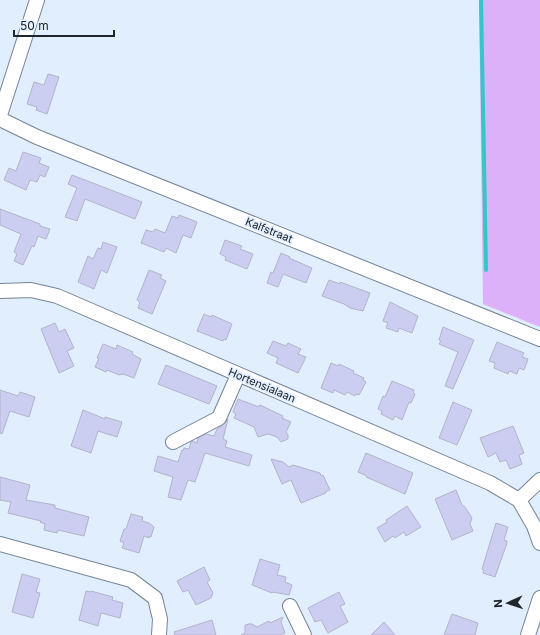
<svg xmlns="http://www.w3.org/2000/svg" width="540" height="635" viewBox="0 0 540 635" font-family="Inter,sans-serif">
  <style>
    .green { fill: #ddb1f9 }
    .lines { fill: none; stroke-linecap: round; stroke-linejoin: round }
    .stream { stroke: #2ecac5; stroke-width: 4 }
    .building { fill: #cbcef1; stroke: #b2b4ca }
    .minor-casing { stroke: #758495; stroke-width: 16 }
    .minor { stroke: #fff; stroke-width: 14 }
    .labels { text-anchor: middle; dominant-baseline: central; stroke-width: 3.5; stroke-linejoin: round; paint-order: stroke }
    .street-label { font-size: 11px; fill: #20262d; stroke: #e1eefe }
  </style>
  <rect width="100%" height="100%" fill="#e1eefe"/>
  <path class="green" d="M479 0H540V327L483 304Z"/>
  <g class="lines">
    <path class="stream" d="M481 0 486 270"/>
  </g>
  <path class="building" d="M48 74 59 77 47 114 36 110 37 107 27 104 34 82 44 85Z
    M23 152 41 158 39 163 49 167 45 177 40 175 37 182 30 180 26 190 4 180 9 168 16 171Z
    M72 175 142 202 135 219 85 199 77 221 65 217 77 188 68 184Z
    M0 209 40 224V226L50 229 46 239 38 236 34 247 32 246 23 265 14 261 17 254 14 252 21 234 0 225Z
    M179 215 197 222 191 238 183 235 176 253 166 248 164 252 141 243 146 230 153 232 155 229 165 233 172 216 178 218Z
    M225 240 242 246 240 249 253 254 247 269 225 260 226 257 220 254Z
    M103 242 117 247 107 273 101 270 94 289 78 282 88 256 93 259 98 248 101 249Z
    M281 253 290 257 289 258 312 268 306 283 283 274 278 287 267 283 271 272 273 273Z
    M149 270 162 275 160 278 166 281 152 314 138 308 140 302 137 300Z
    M329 280 340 284V282L370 293 363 311 350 308 344 304 322 296Z
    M390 302 418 316 412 333 399 328 398 332 386 328 388 323 383 321Z
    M204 314 211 317 212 315 232 324 226 340 224 339 223 341 197 331Z
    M55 323 59 332 65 329 74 348 67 351 74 366 59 373 41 329Z
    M443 327 474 340 453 389 445 386 458 352 439 344 441 341 439 340Z
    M273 341 286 346 288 343 301 349 298 354 306 357 298 373 276 363 278 358 267 353Z
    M497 342 524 353 522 357 528 359 524 370 519 368 517 374 509 371 508 374 494 368 495 363 489 361Z
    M103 344 116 349 117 345 133 352 132 354 141 359 134 378 123 374 119 375 107 370 106 372 95 367 99 358H97Z
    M331 363 338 366 339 364 354 371 353 373 364 378 363 380 366 382 359 395 356 394 355 396 347 392 345 395 334 390 333 393 321 388Z
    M166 365 217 386 209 404 158 384Z
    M392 381 414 390 413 392 415 394 411 403 409 402 402 420 395 416 393 420 381 414 382 411 378 409 383 396 385 397Z
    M0 390 18 396 20 392 35 397 29 417 10 411 2 434 0 433Z
    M238 399 259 407 260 405 283 416 282 418 291 422 286 432 288 435V439L281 442 277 437 268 434 258 437 254 427 234 418 236 414 233 412Z
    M453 402 472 410 457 445 439 438Z
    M83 410 105 419V417L122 422 117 437 98 431 91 453 71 446Z
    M228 419 223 439 227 441 225 447 252 455 249 466 205 453 195 482 188 480 181 500 168 497 173 477 154 471 158 456 178 462 182 450 183 451 184 448 189 449 191 442 193 441 197 443 198 438 206 434 214 436 217 429 223 425Z
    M513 426 524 453 519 455 522 464 510 469 506 460 500 462 496 453 488 457 480 438Z
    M366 453 413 473 405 494 366 477 367 476 358 472Z
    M271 459 283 462 289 467 293 465 320 473 321 476 323 475 330 490 325 492 326 493 301 503 291 480 282 484Z
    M0 477 30 485 26 500 55 505V508L89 517 84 536 58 530 57 533 44 530 45 524 40 522 41 521 8 513 11 502 0 500Z
    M456 490 462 505 465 507 472 518 470 524 473 531 452 540 435 499Z
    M407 506 421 527 406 536 404 532 395 538 393 536 385 542 377 528 387 522 386 520Z
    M131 514 143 517 142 521 149 523 154 527 151 537 149 536V538L144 536 139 553 122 548 124 543 120 541 124 529H126Z
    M496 523 508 527 504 540 507 541V543L495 577 483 573 484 570 482 569Z
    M260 559 280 565 277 575 286 577 285 582 292 585 289 595 273 592 272 593 252 585Z
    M204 567 210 580 207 582 213 593 211 598 196 605 188 590 183 592 177 581Z
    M22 574 40 579 36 592 40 593 33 618 12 612Z
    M86 591 91 592V591L113 597 112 600 123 603 120 618 101 613 98 626 79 620Z
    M339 592 345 604 340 606 348 622 328 633 321 620 315 622 308 608Z
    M452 614 478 623 475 635H444Z
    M283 617 281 622 285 633 280 635H241L245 633V625L249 624H252L257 627 269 621 270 623Z
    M212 620 216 635H175L174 632Z
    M384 622 395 635H371Z"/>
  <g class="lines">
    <defs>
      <path id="minor" d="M0 115 37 0
        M0 119 37 137 540 339
        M0 291 31 290 57 296 490 483 519 500
        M173 442 219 418 238 375
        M540 480 519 500 534 526 540 543
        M0 544 131 580 155 598 160 619 159 635
        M290 606 304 635
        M528 635 540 598"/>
    </defs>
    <use href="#minor" class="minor-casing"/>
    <use href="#minor" class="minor"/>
  </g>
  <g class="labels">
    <g class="street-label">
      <text transform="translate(269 230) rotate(22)">Kalfstraat</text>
      <text transform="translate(262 385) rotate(23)">Hortensialaan</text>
    </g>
  </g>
  <g transform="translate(508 603) rotate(267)" stroke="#e1eefe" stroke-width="3" paint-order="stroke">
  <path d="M0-3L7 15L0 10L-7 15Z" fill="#20262d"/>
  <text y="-6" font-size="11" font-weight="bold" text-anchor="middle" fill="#20262d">N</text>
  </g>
  <path d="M14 30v6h100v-6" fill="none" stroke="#20262d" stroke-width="2"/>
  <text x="20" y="30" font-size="12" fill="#20262d" stroke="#e1eefe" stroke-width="3" paint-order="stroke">50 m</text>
</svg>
